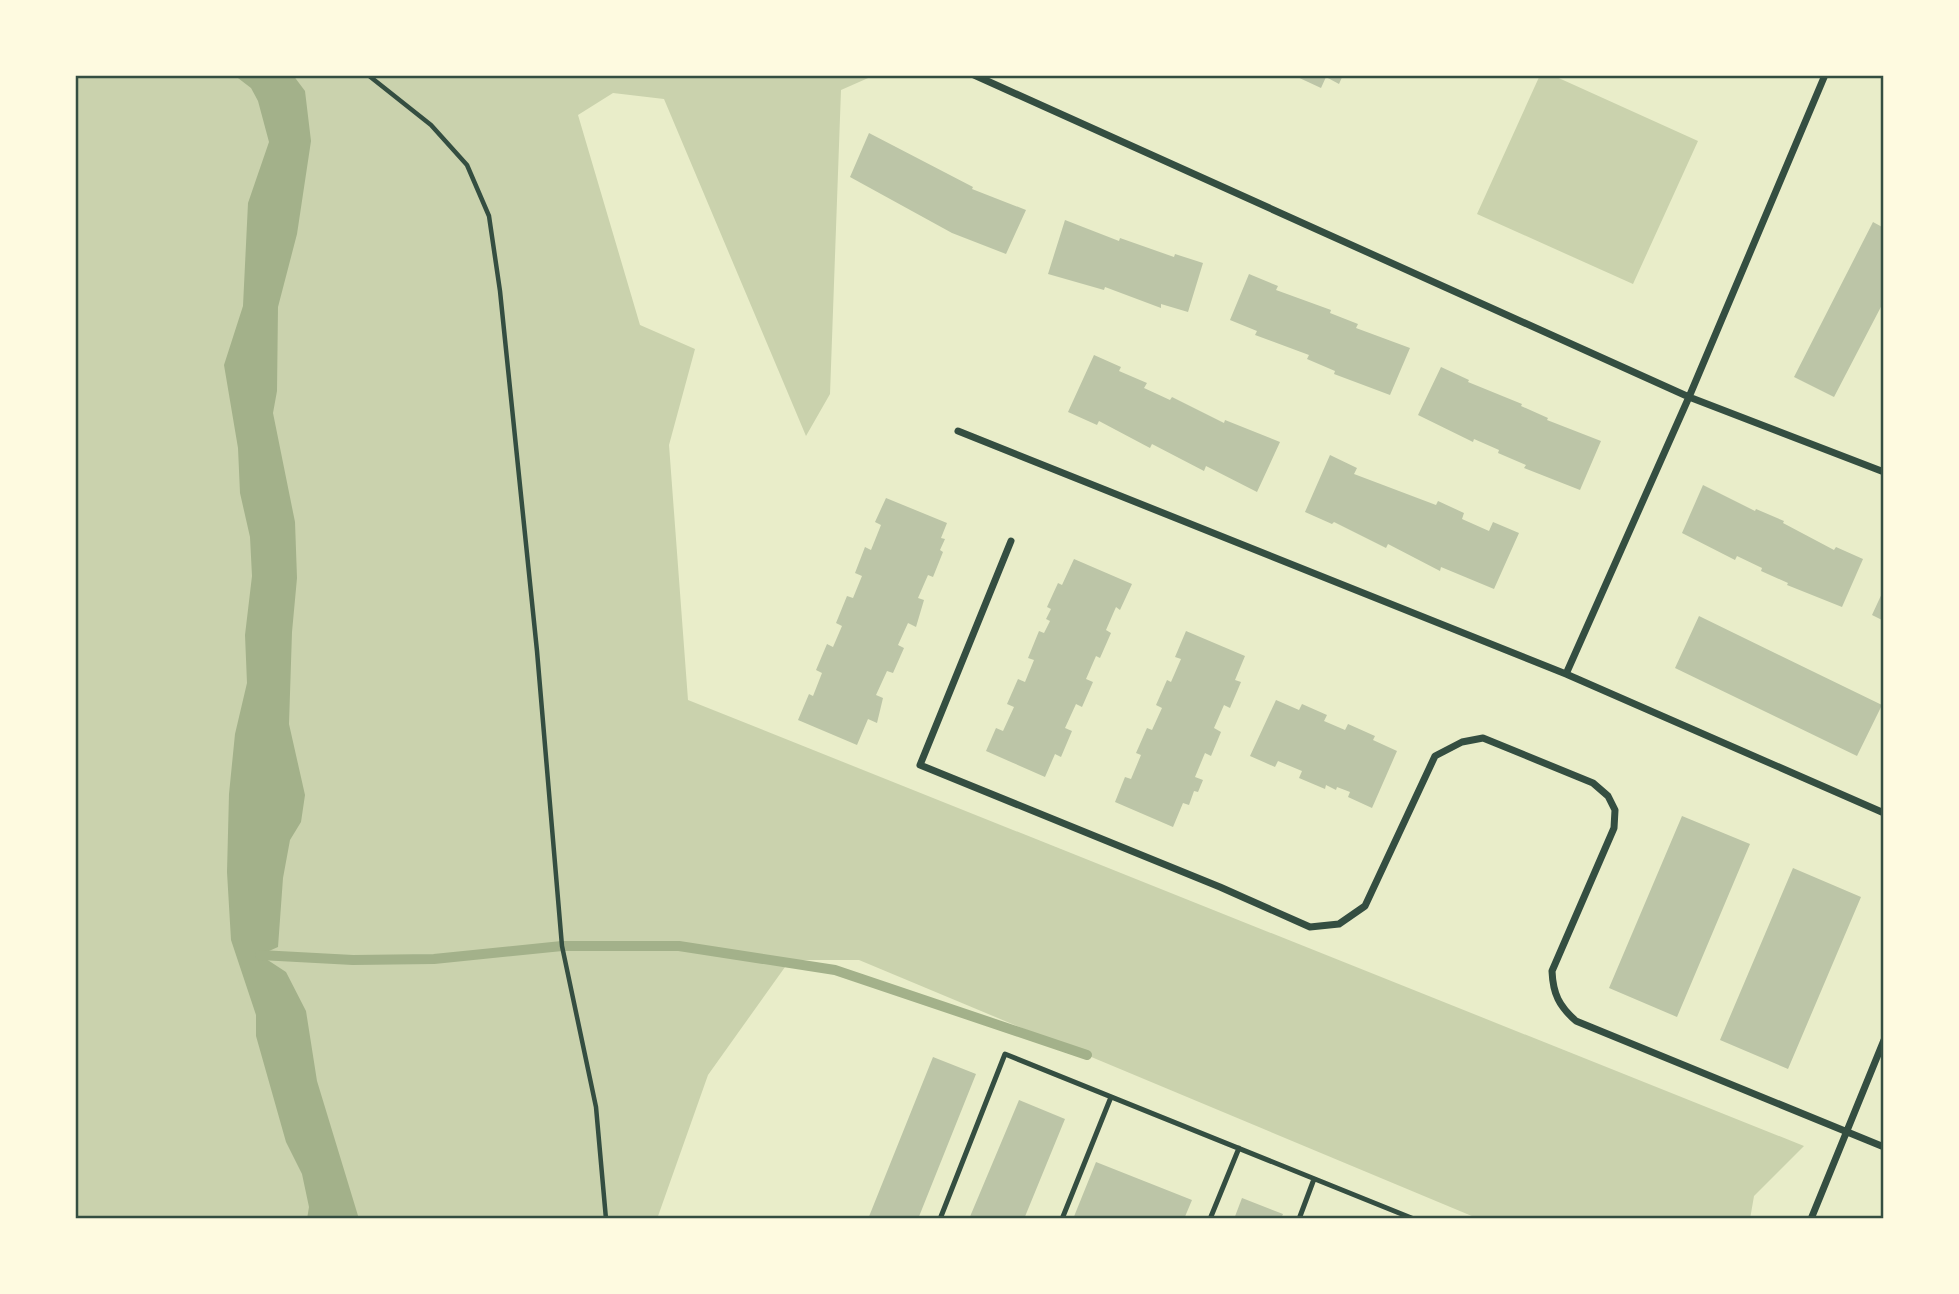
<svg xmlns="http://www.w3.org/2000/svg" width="1959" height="1294" viewBox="0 0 1959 1294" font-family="Barlow,sans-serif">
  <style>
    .green { fill: #cad2ad }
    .water { fill: #a3b18a }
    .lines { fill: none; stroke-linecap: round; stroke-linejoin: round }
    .stream { stroke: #a3b18a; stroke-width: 10 }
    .building { fill: #bcc5a7 }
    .path { stroke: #344e41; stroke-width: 4.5 }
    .service { stroke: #344e41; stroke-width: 5 }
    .minor { stroke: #344e41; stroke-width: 7 }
    .neatline { fill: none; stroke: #344e41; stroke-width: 2.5 }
  </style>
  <rect width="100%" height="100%" fill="#e9edc9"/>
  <path class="green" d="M75 75H875L841 90 830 394 806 436 664 99 613 93 578 115 640 325 695 349 669 445 688 700 1804 1146 1754 1196 1750 1219H1479L859 960H790L708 1075 657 1219H75Z
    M1540 75H1552L1698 141 1633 284 1477 214Z"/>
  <path class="water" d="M234 75H293L305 91 311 141 297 234 278 307 277 391 273 413 295 522 297 578 292 632 289 724 305 795 301 822 290 840 283 878 278 947 260 955 286 972 306 1011 317 1081 359 1219H307L309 1207 302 1174 286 1142 256 1036V1015L231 940 227 872 229 794 235 734 247 683 245 635 252 576 250 537 240 493 238 448 224 365 243 306 248 203 269 142 258 101 251 88Z"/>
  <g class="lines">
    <path class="stream" d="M260 955 353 960 434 959 562 946H679L835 970 1087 1055"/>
  </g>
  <path class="building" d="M1293 75H1343L1339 84 1326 77 1321 88Z
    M869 133 973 187 972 189 1026 210 1006 254 952 233 850 177Z
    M1065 220 1119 241 1120 238 1174 257 1175 254 1203 263 1188 312 1161 304V308L1105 287 1104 290 1048 274Z
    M1873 222 1884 228V301L1834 397 1794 377Z
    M1249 274 1278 286 1276 290 1331 310 1330 313 1358 324 1356 328 1410 348 1390 395 1334 374 1335 371 1307 359 1309 355 1255 335 1257 331 1230 320Z
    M1094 355 1121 367 1119 371 1147 383 1144 388 1170 400 1172 397 1224 423 1225 420 1280 442 1257 492 1206 466 1204 471 1152 444 1150 448 1099 421 1097 425 1068 412Z
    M1441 367 1469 380 1468 382 1522 404 1521 406 1548 418 1547 420 1601 441 1580 490 1524 468 1526 465 1498 453 1499 450 1474 439 1473 442 1418 415Z
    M1330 455 1357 468 1354 474 1436 505 1438 501 1464 513 1462 519 1489 531 1493 522 1519 533 1494 589 1441 567 1440 571 1388 544 1386 548 1334 522 1332 524 1305 512Z
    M1703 485 1755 511 1756 509 1784 521 1783 523 1834 550 1836 547 1863 559 1842 607 1787 585 1788 583 1761 571 1762 568 1737 556 1735 560 1682 533Z
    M886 498 947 523 941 538 945 539 940 550 943 552 933 577 928 575 918 598 924 600 916 627 908 623 898 645 904 648 893 673 887 671 876 695 883 698 877 723 868 719 857 745 798 720 809 694 813 696 822 673 816 670 827 644 833 647 842 626 836 623 847 596 853 598 862 576 855 573 865 547 871 550 881 525 875 522Z
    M1074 559 1132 584 1120 610 1116 607 1106 630 1111 633 1100 658 1096 656 1086 679 1093 682 1082 707 1076 704 1065 728 1072 731 1061 757 1055 754 1045 777 986 751 996 728 1003 731 1014 707 1007 704 1018 679 1025 682 1034 660 1028 658 1039 631 1044 633 1050 621 1046 619 1051 609 1047 607 1058 583 1062 585Z
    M1884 589V621L1872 615Z
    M1699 616 1882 705 1857 756 1675 668Z
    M1186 631 1245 656 1235 680 1241 682 1230 708 1224 705 1214 728 1221 732 1211 756 1205 753 1195 777 1203 780 1198 792 1194 791 1189 805 1183 803 1173 827 1115 802 1125 777 1131 779 1141 755 1136 753 1147 728 1152 730 1162 708 1156 705 1167 680 1171 682 1181 659 1175 657Z
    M1276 700 1299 710 1302 704 1327 715 1324 721 1345 730 1348 724 1375 736 1373 740 1397 751 1372 808 1348 797 1350 792 1337 787 1336 790 1326 785 1325 789 1299 778 1302 771 1278 761 1275 767 1250 756Z
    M1682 816 1750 844 1677 1017 1609 988Z
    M1793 868 1861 897 1788 1069 1720 1040Z
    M933 1057 976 1074 918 1219H868Z
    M1019 1100 1065 1119 1024 1219H969Z
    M1096 1162 1192 1200 1184 1219H1073Z
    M1242 1198 1283 1214 1281 1219H1234Z"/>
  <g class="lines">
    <path class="path" d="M368 75 431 125 467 165 489 216 500 291 537 651 562 946 596 1107 606 1219"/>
    <path class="service" d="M940 1219 1005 1054 1414 1219
      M1062 1219 1111 1097
      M1210 1219 1239 1148
      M1299 1219 1314 1179"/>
    <path class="minor" d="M974 75 1689 397 1884 472
      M958 431 1566 674 1884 813
      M1011 541 920 765 1220 887 1310 927 1339 924 1365 906 1435 756 1462 742 1483 738 1593 783 1608 796 1615 810 1614 828 1552 971C1553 994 1559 1006 1576 1021L1884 1147
      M1566 674 1689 397 1825 75
      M1811 1219 1884 1040"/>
  </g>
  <rect width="1959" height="1294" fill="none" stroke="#fefae0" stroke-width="154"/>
  <rect x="77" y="77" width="1805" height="1140" class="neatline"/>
</svg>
